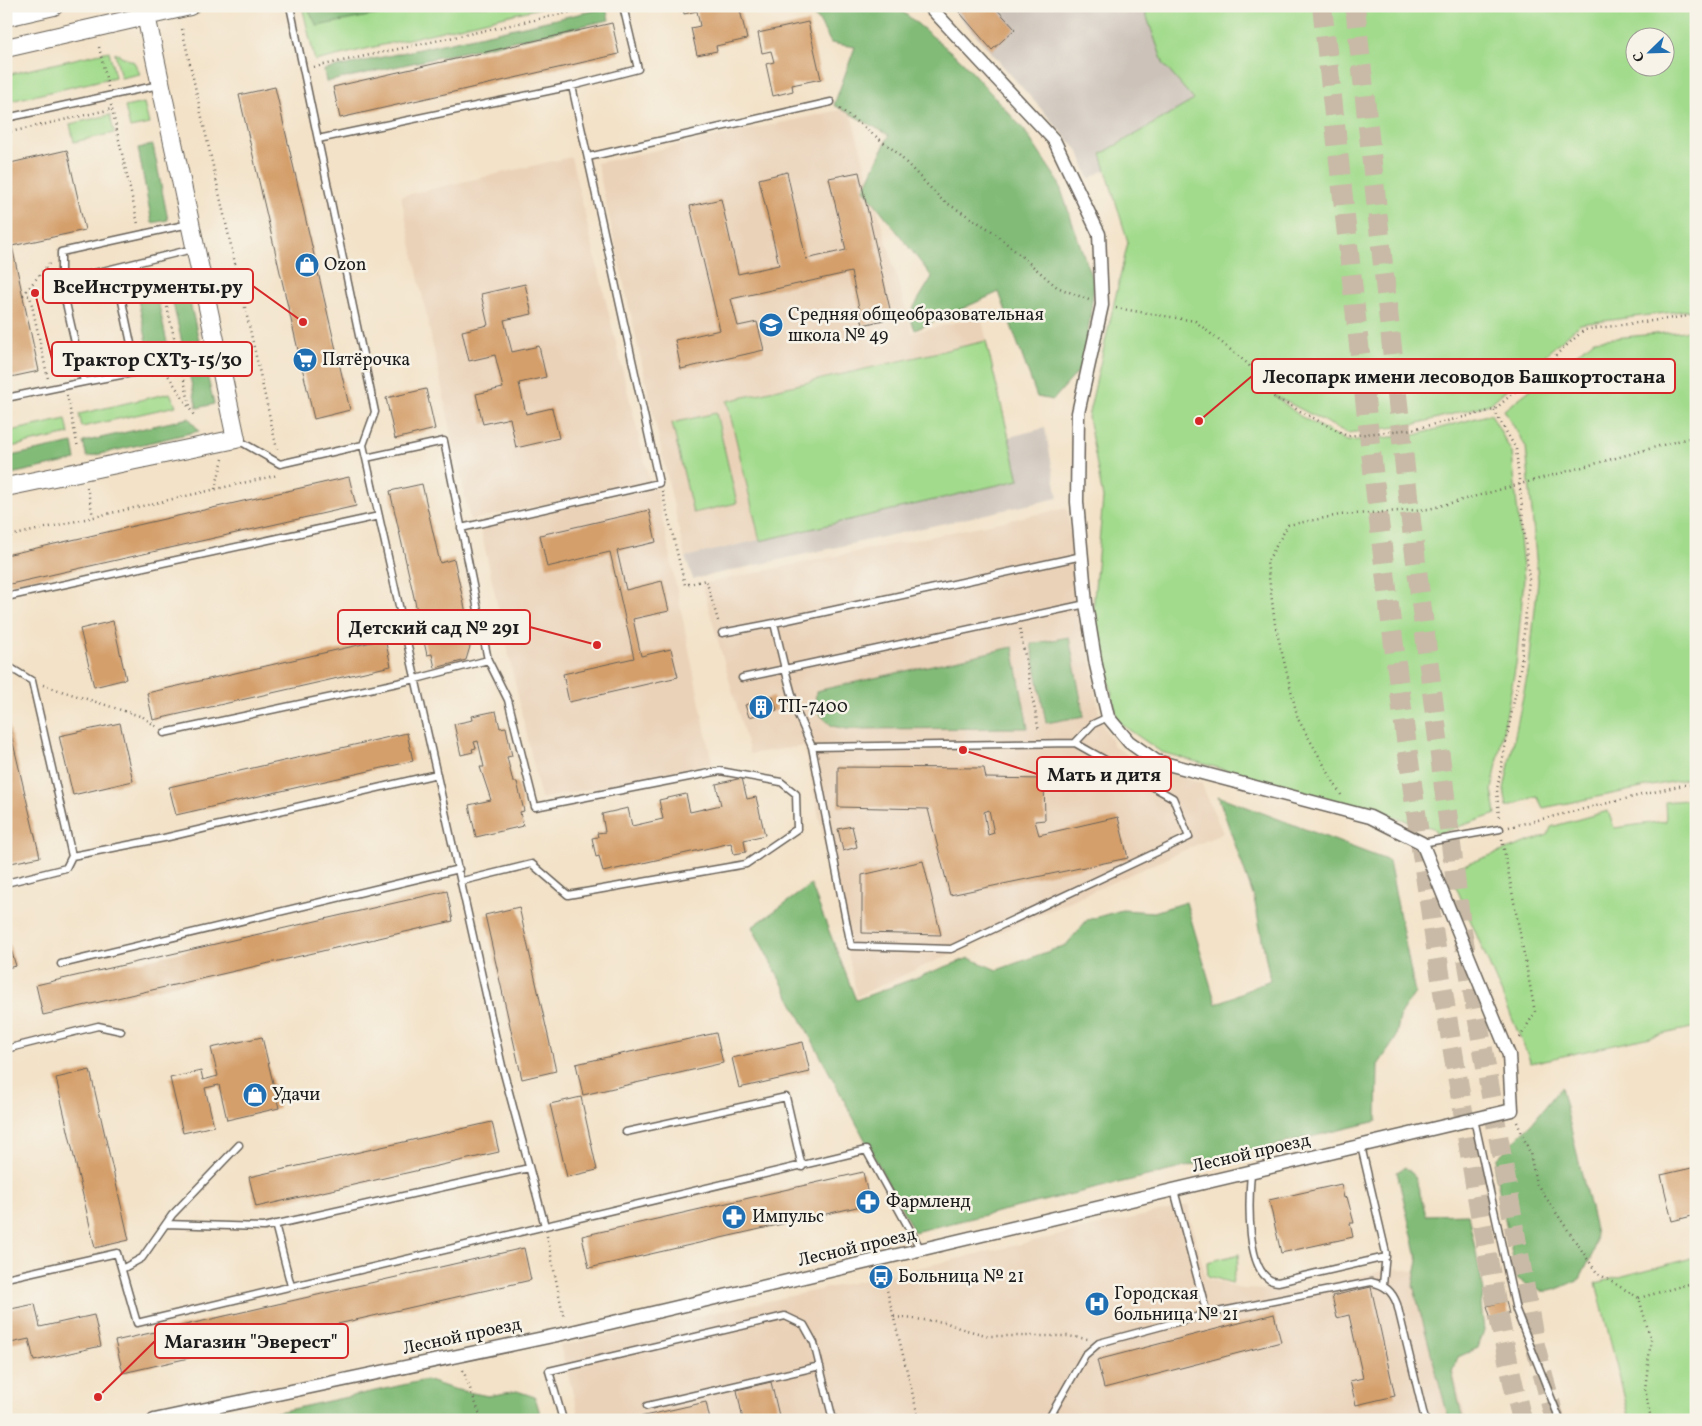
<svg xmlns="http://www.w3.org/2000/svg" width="1702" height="1426" viewBox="0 0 1702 1426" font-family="Vollkorn,serif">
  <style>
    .built { fill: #ead2b8 }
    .industrial { fill: #ccc2b9 }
    .green { fill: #a3db8d; stroke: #607c54; fill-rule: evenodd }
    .forest { fill: #82bb78; stroke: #4f6c4a }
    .building { fill: #d49f6a; fill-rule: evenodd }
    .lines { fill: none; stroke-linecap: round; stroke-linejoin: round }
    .primary-tunnel { stroke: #c8baa6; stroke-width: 20; stroke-dasharray: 20 10; stroke-linecap: butt }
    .lane-casing { stroke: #676158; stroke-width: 9 }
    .street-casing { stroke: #676158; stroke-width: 15 }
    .secondary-casing { stroke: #676158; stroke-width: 20 }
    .path { stroke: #676158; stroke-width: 2.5; stroke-dasharray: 1 4; stroke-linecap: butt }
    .lane { stroke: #fff; stroke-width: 6 }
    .street { stroke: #fff; stroke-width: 12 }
    .secondary { stroke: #fff; stroke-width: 18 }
    .labels { text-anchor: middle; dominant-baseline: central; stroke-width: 5; stroke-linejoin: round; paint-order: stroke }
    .poi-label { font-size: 18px; fill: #1c1c1c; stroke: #f7f3e8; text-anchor: start }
    .street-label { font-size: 18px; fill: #1c1c1c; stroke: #f7f3e8 }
    .leader { fill: none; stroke: #d62828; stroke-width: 2 }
    .callout-dot { fill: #d62828; stroke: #f7f3e8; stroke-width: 2 }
    .callout { fill: #f7f3e8; stroke: #d62828; stroke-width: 2 }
    .callout-label { font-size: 19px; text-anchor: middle; font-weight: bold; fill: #1c1c1c }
  </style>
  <rect width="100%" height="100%" fill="#f7f3e8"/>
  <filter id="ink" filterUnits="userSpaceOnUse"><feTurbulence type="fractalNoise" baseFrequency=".02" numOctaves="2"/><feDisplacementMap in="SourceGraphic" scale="10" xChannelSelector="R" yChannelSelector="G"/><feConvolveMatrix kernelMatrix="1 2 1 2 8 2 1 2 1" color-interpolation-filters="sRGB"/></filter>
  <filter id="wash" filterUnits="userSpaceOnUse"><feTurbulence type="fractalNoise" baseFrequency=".0096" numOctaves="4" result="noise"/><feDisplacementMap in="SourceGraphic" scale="20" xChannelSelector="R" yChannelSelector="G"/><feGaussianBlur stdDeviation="1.12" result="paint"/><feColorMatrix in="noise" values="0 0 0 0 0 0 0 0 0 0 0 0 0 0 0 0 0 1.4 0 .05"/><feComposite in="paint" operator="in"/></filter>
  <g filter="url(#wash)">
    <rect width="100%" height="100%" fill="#f3e2c8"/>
    <path class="built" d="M849 108 912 333 981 316 1019 480 685 557 597 163Z
      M571 157 650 483 470 520 401 196Z
      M656 487 712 763 541 799 480 527Z
      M1067 508 1100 719 1114 746 1146 767 1201 783 1223 833 857 996 804 746 750 754 702 584Z
      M1189 1205 1190 1218 1206 1278 1242 1289 1303 1291 1393 1268 1428 1273 1466 1420H580L560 1346 883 1276Z"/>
    <path class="industrial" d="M950 6H1156L1199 116 1089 179 1079 152Z
      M1045 428 1058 498 693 579 685 557 1018 480 1009 437Z"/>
    <path class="green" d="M302 6H548L315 61Z
      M1143 6H1696V309L1580 324 1490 404 1412 425 1347 433 1275 396 1300 416 1347 441 1415 435 1491 414 1512 453 1524 579 1516 664 1492 790 1496 814 1437 834 1433 828 1161 752 1118 722 1093 610 1103 498 1088 417 1128 242 1101 154 1194 100 1164 65ZM1634 38H1664V68H1634Z
      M109 51 115 77 6 102V75Z
      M115 53 134 62 140 74 121 78Z
      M144 103 149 124 130 128 125 107Z
      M110 115 114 133 74 142 70 124Z
      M1696 330V777L1543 808 1537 796 1507 807 1504 789 1529 667 1538 580 1526 447 1504 410 1594 340Z
      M986 341 1019 480 760 541 727 401Z
      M170 393 176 406 82 427 79 414Z
      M716 413 737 503 693 513 672 423Z
      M66 419 69 434 6 448V432Z
      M1696 799V1027L1531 1063 1449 870 1548 835 1551 827 1608 811 1614 828 1666 821 1665 802Z
      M1240 1254 1232 1283 1208 1276 1207 1262Z
      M1696 1257V1420H1630L1596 1283Z"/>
    <path class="forest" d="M312 6H421L317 26 307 7Z
      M800 6H896L962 61 1024 130 1058 181 1094 285 1084 365 1053 400 1037 397 999 292 915 330 909 315 932 277 864 189 889 135 834 105 855 47 831 43 818 19Z
      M606 8 609 20 326 82 324 70Z
      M153 145 168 220 152 223 138 148Z
      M183 273 214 404 197 408 167 277Z
      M154 282 172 366 153 370 135 286Z
      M189 418 199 431 87 457 83 442Z
      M73 443 76 460 6 475V457Z
      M1069 637 1084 716 1046 723 1031 644Z
      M1013 647 1028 728 847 729 832 726 815 710 816 691Z
      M1218 796 1389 861 1415 993 1401 1013 1395 1040 1378 1065 1377 1121 914 1232 752 927 811 885 856 1000 969 958 997 970 1066 945 1087 920 1122 910 1154 912 1186 902 1216 1004 1270 980 1254 898Z
      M1561 1087 1596 1233 1594 1251 1580 1279C1549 1292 1546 1299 1517 1278L1495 1170 1497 1158 1533 1122Z
      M1405 1167 1415 1176 1426 1215 1468 1214 1484 1292 1481 1304 1484 1330 1478 1348 1458 1357 1452 1372 1463 1420H1449L1413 1285 1418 1261 1397 1172Z
      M426 1380 453 1389 488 1396 517 1391 535 1397 542 1420H241Z"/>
    <g id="blocks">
      <path class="building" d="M683 6H739L747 39 716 46 717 51 697 55 691 28 700 26 697 11 684 14Z
        M954 6H994L1015 29 992 50Z
        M808 22 821 79 792 85 793 91 773 96 766 64 774 62 771 51 762 53 758 33Z
        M612 23 619 54 340 118 333 87Z
        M275 87 350 410 314 419 239 95Z
        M67 150 85 230 12 246 39 371 6 378V164Z
        M787 172 806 259 846 250 829 178 859 172 892 318 863 325 851 272 731 299 738 326 757 322 764 350 681 369 675 340 720 330 690 206 721 199 738 274 779 265 759 179Z
        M525 284 532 314 504 320 512 352 539 346 546 377 519 383 526 414 552 408 559 438 516 448 510 418 483 424 476 394 503 388 495 355 469 361 462 331 488 325 481 294Z
        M426 389 435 429 395 439 386 398Z
        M349 477 356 506 6 585V555Z
        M422 484 440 563 454 559 472 640 466 660 435 668 432 654 427 655 390 491Z
        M649 510 656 542 617 551 626 590 662 581 669 611 633 619 641 656 671 649 678 677 569 702 563 674 634 658 610 552 547 567 540 535Z
        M113 621 126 679 94 687 80 629Z
        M385 639 391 666 153 720 147 693Z
        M773 697 777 710 749 717 745 705Z
        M496 711 500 728 506 727 512 756 507 757 513 782H517L524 811 520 812 523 826 476 837 469 805 491 800 480 767H484L478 741 474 742 476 748 472 749 473 752 461 755 454 724 473 720 472 716Z
        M6 713 40 857 6 864Z
        M120 723 133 781 73 795 59 736Z
        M407 733 413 761 176 815 169 787Z
        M838 767 984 768 986 778 1044 779 1045 820 1035 821 1039 835 1118 817 1128 858 950 895 928 809 838 807ZM989 810 994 833 988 835 984 812Z
        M742 778 747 799 756 797 765 835 744 840 746 852 734 854 731 843 603 872 599 856 596 857 592 838 598 837 597 833 605 832 602 814 628 808 632 826 663 819 659 800 686 794 690 812 721 805 716 784Z
        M852 826 857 847 843 851 838 829Z
        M923 861 941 935 862 933V875Z
        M447 891 453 921 43 1015 36 985Z
        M519 907 556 1071 522 1079 485 915Z
        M6 933 16 966 6 968Z
        M716 1033 723 1063 583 1095 576 1064Z
        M262 1037 279 1108 227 1120 219 1085 205 1088 214 1126 183 1133 170 1078 201 1071 203 1080 218 1076 211 1048Z
        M803 1042 810 1072 739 1088 732 1058Z
        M90 1070 129 1240 95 1248 56 1078Z
        M581 1097 597 1170 567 1177 550 1104Z
        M492 1122 499 1152 256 1207 249 1177Z
        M1696 1167V1215L1672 1221 1661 1175Z
        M863 1172 870 1204 589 1268 582 1236Z
        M1341 1184 1344 1198 1347 1197 1354 1223H1350L1353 1237 1281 1253 1269 1200Z
        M524 1248 531 1280 123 1373 115 1341Z
        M1371 1287 1395 1396 1356 1405 1350 1381 1363 1378 1349 1315 1337 1318 1332 1296Z
        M1506 1301 1509 1314 1491 1319 1487 1306Z
        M35 1304 40 1327 94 1315 101 1346 34 1361 29 1339 6 1344V1310Z
        M1274 1314 1281 1342 1104 1388 1097 1360Z
        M771 1382 780 1420H743L737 1390Z
        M706 1402 710 1420H631V1419Z"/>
    </g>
  </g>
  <g filter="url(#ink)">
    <use href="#blocks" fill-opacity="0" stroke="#676158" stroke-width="1"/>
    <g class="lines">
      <path class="primary-tunnel" d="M1322 6C1362 365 1396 726 1458 1081 1477 1195 1494 1309 1522 1420
        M1355 6 1409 505 1461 925 1535 1345 1555 1420"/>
      <defs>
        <path id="lane" d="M290 6 375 412 363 445
          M6 118 159 85
          M318 139 572 86 638 69 623 6
          M588 157 831 102
          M61 281 193 249
          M84 382 137 372 115 268
          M6 398 84 382 61 281V252L189 224
          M238 440 280 464 363 445 502 1066 545 1226
          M461 528 659 483 572 86
          M1082 556 774 623 785 669 1086 604
          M6 597 379 516
          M722 633 774 623
          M6 665 32 681 72 856
          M742 678 785 669 797 713 812 747 1075 743 1093 724 1108 717
          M164 733 416 679 488 660 444 441 366 458
          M812 747 851 946 951 949 1189 837 1173 798 1075 743
          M1422 843 1500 829
          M462 881 532 864 568 895 746 864 797 829 796 794 781 782 720 771 535 807 508 700 488 660
          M6 883 66 868 72 856 164 838 437 774
          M61 964 459 869
          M6 1049 98 1026 121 1031
          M1474 1119 1516 1310 1560 1420
          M626 1132 786 1097 802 1167
          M1361 1146 1386 1253 1383 1285
          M1251 1172C1249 1196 1244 1280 1278 1282L1386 1257
          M166 1224 264 1227 529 1168
          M275 1224 291 1286
          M122 1269 142 1258 172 1215 239 1145
          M6 1278 117 1253 137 1323 866 1150 921 1250
          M1207 1314 1371 1282C1385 1285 1392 1291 1397 1304L1425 1420
          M647 1406 820 1366
          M563 1420 549 1371 785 1316 804 1325 814 1343 833 1420
          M1048 1420 1085 1355 1099 1343 1207 1314 1174 1190"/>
        <path id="street" d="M154 1420 567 1333 1512 1110 1509 1055 1422 843 1370 817 1156 761 1129 742 1108 717 1096 665 1086 604 1077 502 1078 413 1102 305 1099 234 1054 140 929 6"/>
        <path id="secondary" d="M6 17 54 6
          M6 48 190 6
          M6 487 236 439 144 6"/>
      </defs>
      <use href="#lane" class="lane-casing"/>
      <use href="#street" class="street-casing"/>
      <use href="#secondary" class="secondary-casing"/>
      <path class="path" d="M182 29 277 449
        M99 47 108 87
        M314 67 599 6
        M111 105 138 224
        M840 109 895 151 942 200 992 231 1057 287 1089 300
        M6 133 112 109
        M6 149 8 160H6
        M158 268 190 406
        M23 295 51 261
        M23 295 30 296 48 379
        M1116 308 1195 321 1248 364 1272 396 1347 436 1413 429 1494 410 1584 330 1696 315
        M146 376 166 372 195 417
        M67 395 78 448
        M1494 410 1516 449 1529 579 1521 664 1497 789 1499 819
        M87 487 93 516
        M215 489 223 459
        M662 491 685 585 706 580 719 624
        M6 537 278 475
        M1020 629 1039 732
        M43 685 143 717 157 727
        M1341 795 1298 719 1275 624 1267 562 1288 525 1340 515 1429 509 1696 436
        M1509 827 1683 785H1696
        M1502 839 1535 1012 1518 1041
        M1517 1122 1530 1153 1536 1183 1597 1273 1639 1298 1651 1340 1645 1389 1651 1420
        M547 1236 564 1319
        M886 1286 919 1420
        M1639 1298 1696 1282
        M894 1317 945 1322 959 1328 989 1336H1067L1088 1339
        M463 1370 482 1420"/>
      <use href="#lane" class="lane"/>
      <use href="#street" class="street"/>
      <use href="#secondary" class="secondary"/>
    </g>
  </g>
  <defs>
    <symbol id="shop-disc" viewBox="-11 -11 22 22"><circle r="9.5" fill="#1f6fb2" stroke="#f7f3e8"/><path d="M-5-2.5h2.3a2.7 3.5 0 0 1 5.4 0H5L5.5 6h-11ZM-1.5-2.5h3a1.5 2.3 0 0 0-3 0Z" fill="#fff"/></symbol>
    <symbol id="school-disc" viewBox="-11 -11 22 22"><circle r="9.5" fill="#1f6fb2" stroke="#f7f3e8"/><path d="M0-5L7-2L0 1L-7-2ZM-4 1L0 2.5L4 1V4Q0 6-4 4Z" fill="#fff"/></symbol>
    <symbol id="supermarket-disc" viewBox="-11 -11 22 22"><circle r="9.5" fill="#1f6fb2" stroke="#f7f3e8"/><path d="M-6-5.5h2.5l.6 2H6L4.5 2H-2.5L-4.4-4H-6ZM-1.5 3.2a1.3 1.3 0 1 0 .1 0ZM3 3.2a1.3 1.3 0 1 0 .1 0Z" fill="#fff"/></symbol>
    <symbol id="building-disc" viewBox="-11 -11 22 22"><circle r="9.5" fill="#1f6fb2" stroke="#f7f3e8"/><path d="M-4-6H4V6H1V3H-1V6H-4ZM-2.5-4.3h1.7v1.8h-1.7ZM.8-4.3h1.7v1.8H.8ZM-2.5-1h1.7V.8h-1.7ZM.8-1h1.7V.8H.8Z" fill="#fff"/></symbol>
    <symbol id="pharmacy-disc" viewBox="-11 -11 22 22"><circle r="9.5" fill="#1f6fb2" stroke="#f7f3e8"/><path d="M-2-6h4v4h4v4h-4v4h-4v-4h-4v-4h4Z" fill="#fff"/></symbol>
    <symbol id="bus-disc" viewBox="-11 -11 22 22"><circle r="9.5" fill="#1f6fb2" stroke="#f7f3e8"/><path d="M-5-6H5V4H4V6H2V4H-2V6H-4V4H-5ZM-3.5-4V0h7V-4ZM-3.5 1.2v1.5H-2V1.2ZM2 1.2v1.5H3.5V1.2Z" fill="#fff"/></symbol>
    <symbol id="hospital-disc" viewBox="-11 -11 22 22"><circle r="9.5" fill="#1f6fb2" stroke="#f7f3e8"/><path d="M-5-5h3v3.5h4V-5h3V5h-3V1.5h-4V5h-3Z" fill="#fff"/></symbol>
  </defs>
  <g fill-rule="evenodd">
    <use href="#shop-disc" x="293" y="251" width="28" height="28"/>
    <use href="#school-disc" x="757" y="311" width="28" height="28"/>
    <use href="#supermarket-disc" x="291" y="346" width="28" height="28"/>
    <use href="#building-disc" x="747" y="693" width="28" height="28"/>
    <use href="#shop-disc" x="241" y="1081" width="28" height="28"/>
    <use href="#pharmacy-disc" x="854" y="1188" width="28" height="28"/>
    <use href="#pharmacy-disc" x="720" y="1203" width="28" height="28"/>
    <use href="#bus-disc" x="867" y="1263" width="28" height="28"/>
    <use href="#hospital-disc" x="1083" y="1290" width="28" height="28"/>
  </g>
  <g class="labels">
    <g class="poi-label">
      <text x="324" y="265">Ozon</text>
      <text x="788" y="315">Средняя общеобразовательная<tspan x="788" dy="21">школа № 49</tspan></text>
      <text x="322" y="360">Пятёрочка</text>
      <text x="778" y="707">ТП-7400</text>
      <text x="272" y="1095">Удачи</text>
      <text x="886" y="1202">Фармленд</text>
      <text x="752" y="1217">Импульс</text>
      <text x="898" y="1277">Больница № 21</text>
      <text x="1114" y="1294">Городская<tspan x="1114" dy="21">больница № 21</tspan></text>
    </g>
    <g class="street-label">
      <text transform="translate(1251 1154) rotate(-13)">Лесной проезд</text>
      <text transform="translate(857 1248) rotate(-13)">Лесной проезд</text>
      <text transform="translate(462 1337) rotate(-12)">Лесной проезд</text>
    </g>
  </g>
  <path class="leader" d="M303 322L253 286M35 293L52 359M1199 421L1252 376M597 645L530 627M963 750L1037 774M98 1397L155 1341"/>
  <g class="callout-dot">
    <circle cx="303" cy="322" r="5"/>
    <circle cx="35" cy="293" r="5"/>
    <circle cx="1199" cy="421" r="5"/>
    <circle cx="597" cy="645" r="5"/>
    <circle cx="963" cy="750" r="5"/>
    <circle cx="98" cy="1397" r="5"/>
  </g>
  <g class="callout">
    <rect x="43" y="269" width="210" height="34" rx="5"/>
    <rect x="52" y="342" width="200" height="34" rx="5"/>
    <rect x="1252" y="359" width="423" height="34" rx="5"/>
    <rect x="338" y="610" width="192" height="34" rx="5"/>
    <rect x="1037" y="757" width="134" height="34" rx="5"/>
    <rect x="155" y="1324" width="193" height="34" rx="5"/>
  </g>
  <g class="callout-label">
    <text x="148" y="293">ВсеИнструменты.ру</text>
    <text x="152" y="366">Трактор СХТ3-15/30</text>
    <text x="1464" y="383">Лесопарк имени лесоводов Башкортостана</text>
    <text x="434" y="634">Детский сад № 291</text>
    <text x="1104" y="781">Мать и дитя</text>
    <text x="251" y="1348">Магазин "Эверест"</text>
  </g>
  <rect width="1702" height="1426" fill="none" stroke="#f7f3e8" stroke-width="25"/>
  <g transform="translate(1650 52) rotate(247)"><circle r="24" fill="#f7f3e8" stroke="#9f9d96"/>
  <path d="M0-4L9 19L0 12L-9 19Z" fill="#1f6fb2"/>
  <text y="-8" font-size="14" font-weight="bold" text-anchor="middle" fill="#1c1c1c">С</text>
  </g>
</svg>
